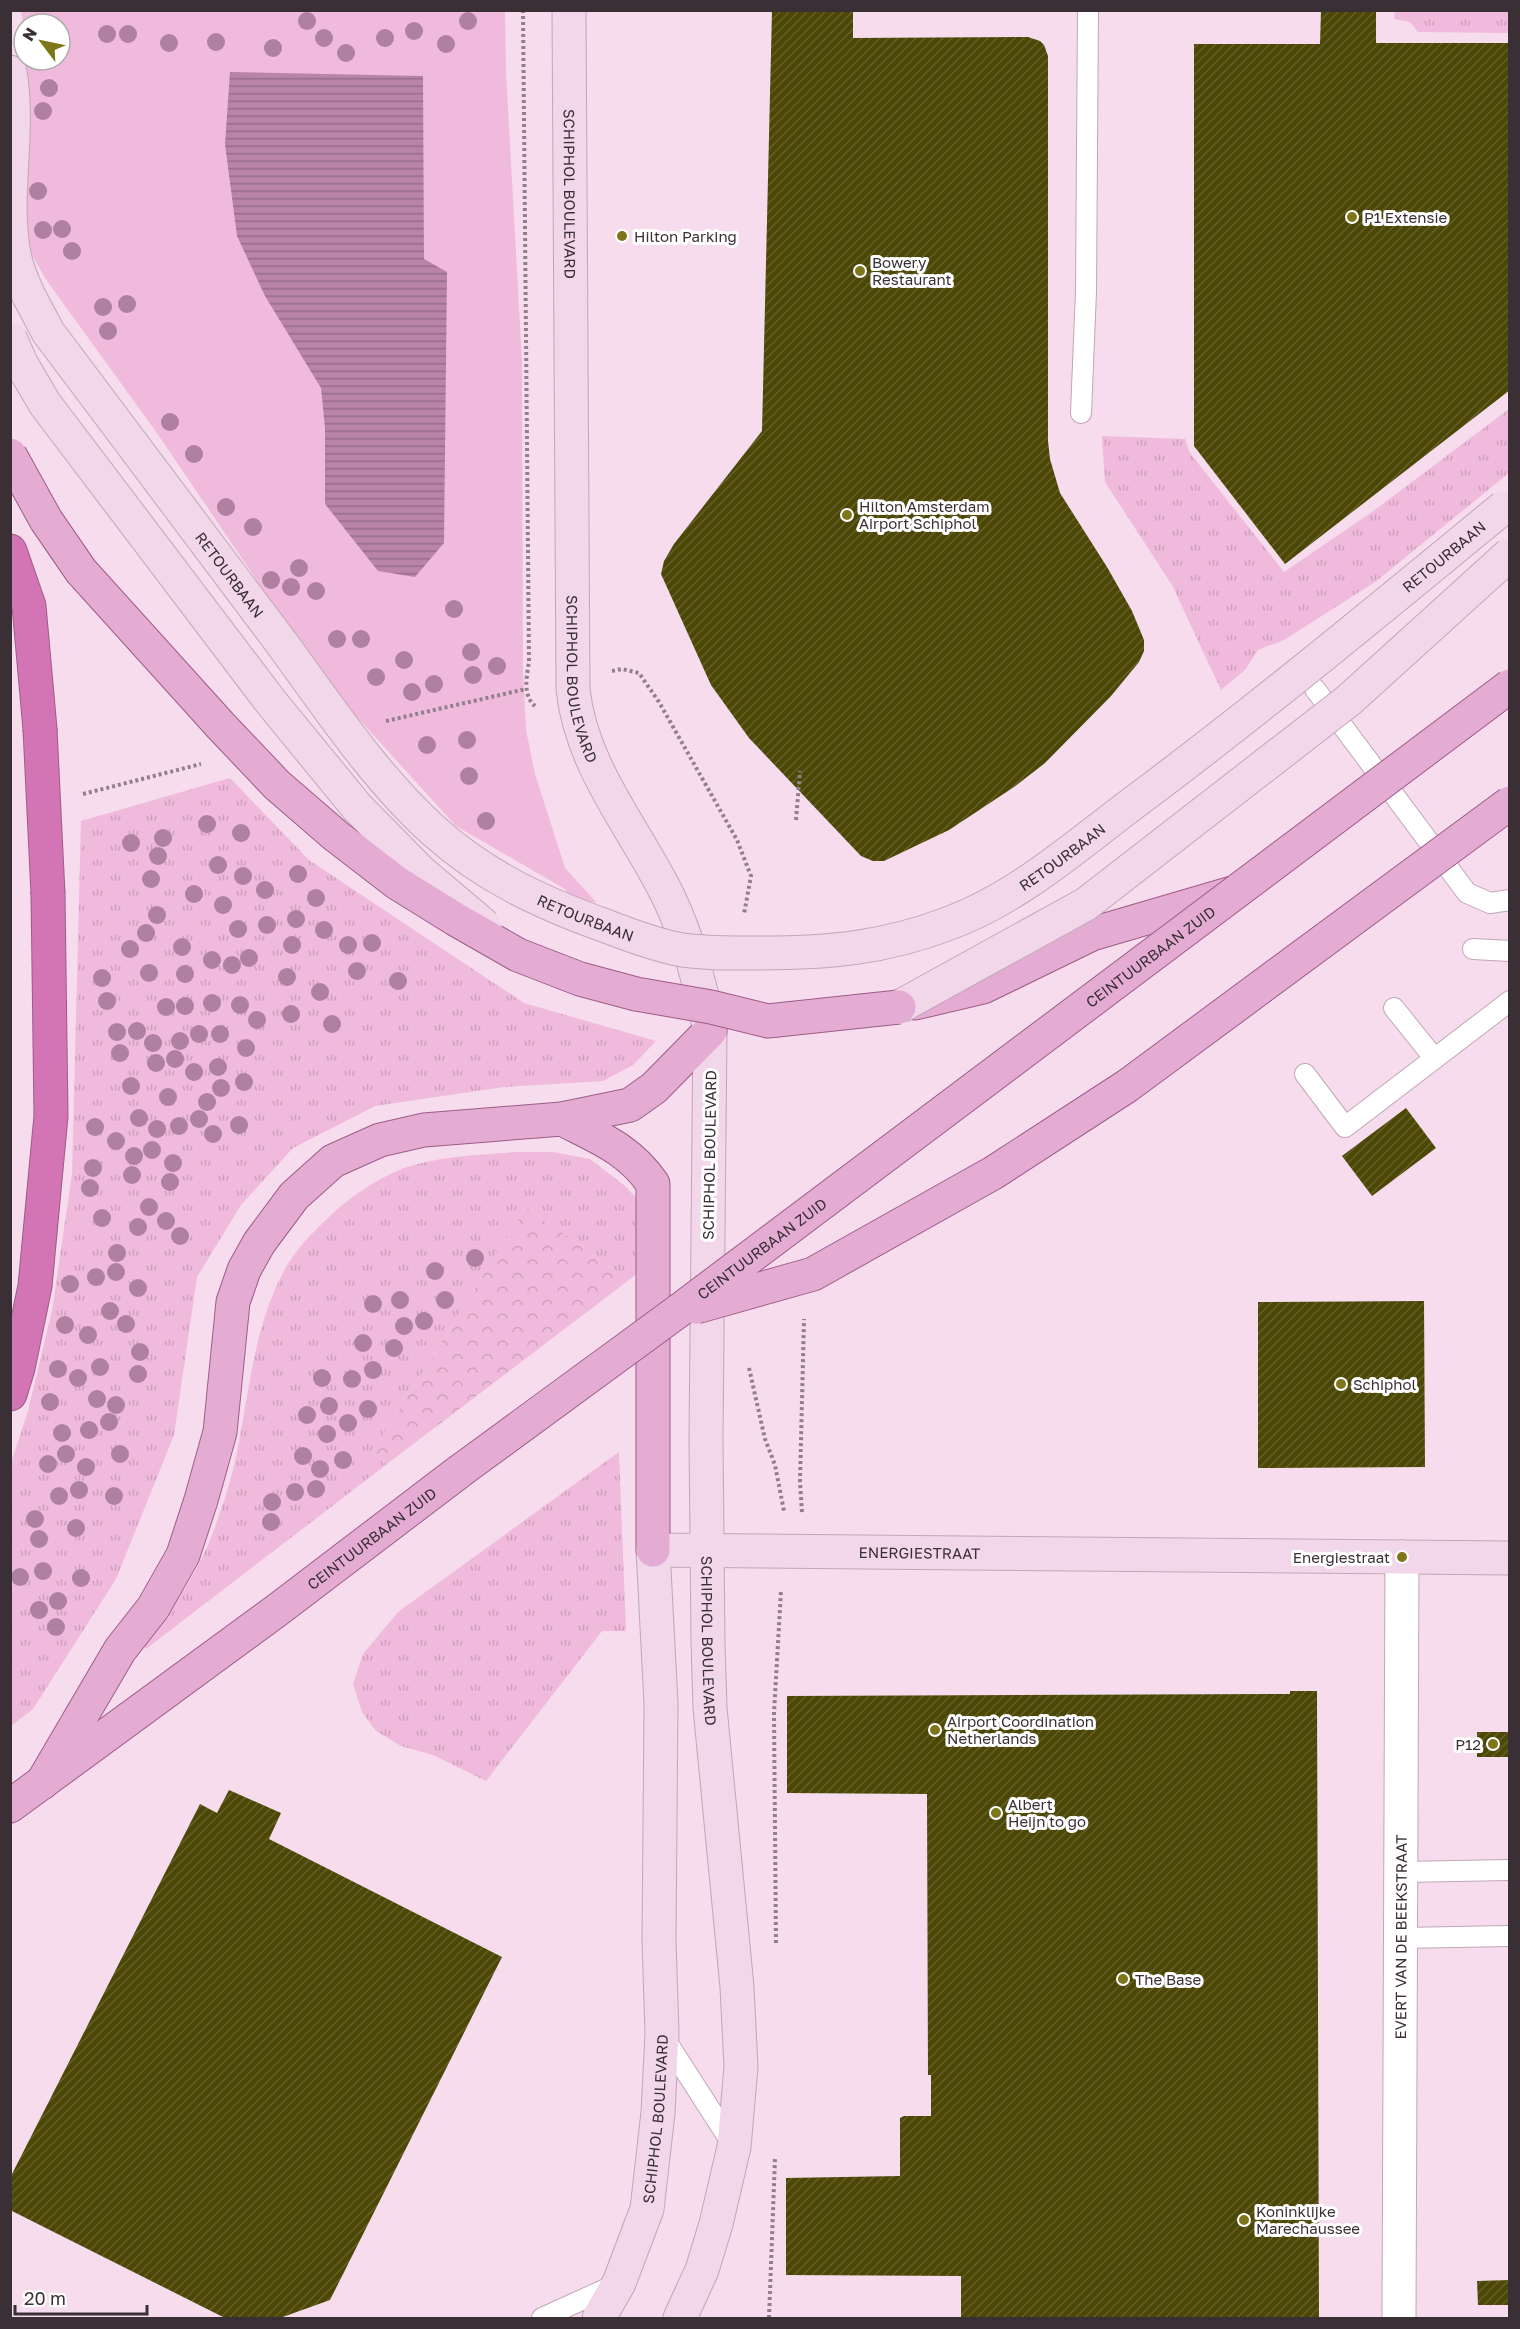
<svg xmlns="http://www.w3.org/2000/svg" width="1520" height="2329" viewBox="0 0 1520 2329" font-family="'Golos Text',sans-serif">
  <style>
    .grass { fill: url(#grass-tufts) }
    .forest { fill: url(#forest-crowns) }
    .park { fill: #f0badc }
    .water { fill: url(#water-rules) }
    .building { fill: url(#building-hatch) }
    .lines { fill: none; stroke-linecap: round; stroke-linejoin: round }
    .lane-casing { stroke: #c0a7b7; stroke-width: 22 }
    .street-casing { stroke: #c0a7b7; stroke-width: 35 }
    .secondary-casing { stroke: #c0a7b7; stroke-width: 35 }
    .primary-casing { stroke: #9d5c88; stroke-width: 35 }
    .highway-casing { stroke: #9d5c88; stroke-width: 35 }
    .path { stroke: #91808b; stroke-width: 4; stroke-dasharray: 3 3; stroke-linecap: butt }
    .lane { stroke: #fff; stroke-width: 20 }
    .street { stroke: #fff; stroke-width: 33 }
    .secondary { stroke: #f2d6e9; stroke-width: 33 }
    .primary { stroke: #e5acd3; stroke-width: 33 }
    .highway { stroke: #d375b5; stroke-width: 33 }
    .secondary-bridge-casing { stroke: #c0a7b7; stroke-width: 35; stroke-linecap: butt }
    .primary-bridge-casing { stroke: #9d5c88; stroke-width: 35; stroke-linecap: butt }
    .highway-bridge-casing { stroke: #9d5c88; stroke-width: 35; stroke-linecap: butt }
    .secondary-bridge { stroke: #f2d6e9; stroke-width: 33 }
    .primary-bridge { stroke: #e5acd3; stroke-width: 33 }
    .highway-bridge { stroke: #d375b5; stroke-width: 33 }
    .tree { fill: #b080a0 }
    .poi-dot { fill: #7d761a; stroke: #fff; stroke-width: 2 }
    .labels { text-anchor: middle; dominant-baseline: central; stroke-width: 6; stroke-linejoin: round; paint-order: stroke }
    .street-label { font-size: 15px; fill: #392f35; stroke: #fff }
    .poi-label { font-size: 15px; fill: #392f35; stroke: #fff; text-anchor: start }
  </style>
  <defs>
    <pattern id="grass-tufts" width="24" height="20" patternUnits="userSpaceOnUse" patternTransform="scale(1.5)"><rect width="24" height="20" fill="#f0badc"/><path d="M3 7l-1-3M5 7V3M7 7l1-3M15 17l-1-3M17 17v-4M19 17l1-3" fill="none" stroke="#cfa0bd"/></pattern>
    <pattern id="forest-crowns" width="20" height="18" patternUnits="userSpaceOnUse" patternTransform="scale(1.5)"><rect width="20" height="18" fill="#f0badc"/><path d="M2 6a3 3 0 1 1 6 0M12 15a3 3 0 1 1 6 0" fill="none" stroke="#cfa0bd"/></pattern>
    <pattern id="water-rules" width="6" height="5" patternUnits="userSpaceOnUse" patternTransform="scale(1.5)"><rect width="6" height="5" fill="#b984a7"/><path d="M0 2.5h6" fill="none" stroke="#976c89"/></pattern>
    <pattern id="building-hatch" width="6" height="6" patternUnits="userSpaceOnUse" patternTransform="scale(1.5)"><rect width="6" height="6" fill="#4c4705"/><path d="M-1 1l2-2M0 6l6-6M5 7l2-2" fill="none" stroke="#645f2b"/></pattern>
  </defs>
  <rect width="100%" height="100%" fill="#f6dcec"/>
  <path class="grass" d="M1395 11H1509V33L1418 32 1410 22 1394 19Z
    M1509 409V473L1375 582 1284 640 1258 650 1245 670 1221 690 1172 585 1105 482 1102 436 1185 439 1190 453 1284 572 1372 512Z
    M230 778 309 860 524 1003 656 1041 633 1065 603 1081 504 1087 375 1106 293 1148 241 1205 197 1277 174 1435 116 1579 33 1709 11 1726V1463L28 1411 52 1311 72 1174 81 821Z
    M516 1152H553L590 1159 625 1186 637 1199 647 1266 629 1280 526 1207 372 1453 387 1464 146 1649 143 1646C174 1607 203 1566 218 1518 224 1502 229 1486 233 1470 249 1404 251 1330 285 1269 296 1249 312 1233 329 1217 350 1197 376 1179 404 1168 439 1156 479 1155 516 1152Z
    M619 1452 626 1631H602L486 1781 433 1755 401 1746 376 1731 362 1712 353 1684 363 1654 398 1612Z"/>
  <path class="forest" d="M526 1207 629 1280 387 1464 372 1453Z"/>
  <path class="park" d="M21 11H505L506 72 522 362 523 672 526 730 535 774 565 868 596 902H572L565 889 456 826 327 684 157 433 47 281 25 243 27 60H60V24H24V27Z"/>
  <path class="water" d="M230 72 423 76 424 259 447 272 444 543 415 577 378 571 325 504V428L321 388 265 296 237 236 225 144Z"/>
  <path class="building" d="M772 10H853V38L1028 37 1040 41 1044 45 1048 56V441L1050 459 1060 493 1107 567 1132 611 1144 640V651L1139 662 1111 696 1045 763 1014 787 949 830 884 861H873L861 856 749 738 711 685 661 574 664 561 674 544 762 431Z
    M1321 10H1376V43H1510V390L1285 564 1194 446V44H1320Z
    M1406 1108 1436 1148 1372 1196 1342 1156Z
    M1424 1301 1425 1467 1258 1468V1302Z
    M1290 1691H1317L1319 2318H961V2276L786 2275V2178L900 2176V2118L904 2116H931V2075H928L927 1794 787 1793V1696L1290 1694Z
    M1477 1732H1510V1757H1477Z
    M229 1790 281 1813 269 1839 502 1957 330 2300 280 2318H225L10 2210V2178L200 1804 217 1813Z
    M1510 2280V2305H1478L1477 2281Z"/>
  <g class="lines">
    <defs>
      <path id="lane" d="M1081 413 1086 291 1088 10
        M1315 689 1467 893 1490 903 1510 900
        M1473 949 1510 951
        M1394 1008 1434 1058
        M1305 1074 1345 1127 1510 1001
        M1401 1872 1510 1870
        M1401 1938 1510 1936
        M663 2036 733 2145
        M542 2318 617 2284"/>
      <g id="street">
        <path id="s1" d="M1399 2318 1402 1557"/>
      </g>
      <g id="secondary">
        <path id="s2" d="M569 10 573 689C581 767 634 827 668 896 689 939 700 985 710 1031L706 1438 708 1643 710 1708 737 1987 741 2067 734 2147 716 2224 702 2270 680 2318"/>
        <path d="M10 72C20 130 4 192 13 248 15 265 22 281 29 296"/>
        <path id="s3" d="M599 2318 619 2283 647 2209 658 2113 662 2033 659 1941 661 1703 653 1550 1510 1558"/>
      </g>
      <g id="primary">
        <path d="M915 1003 983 987 1092 934 1232 893"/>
        <path d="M562 1119C599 1138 629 1149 653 1184V1550"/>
        <path d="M42 1783 120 1650 153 1608 183 1555 201 1500 220 1432 233 1302 244 1270 259 1243 294 1196 333 1161 380 1140 424 1130 562 1119 630 1105 654 1088 710 1031"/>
        <path id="s4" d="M10 1806 276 1611 460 1471"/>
      </g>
      <path id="highway" d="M10 551 29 606 40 729
        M10 1394 18 1368 35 1286 51 1116 48 894"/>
    </defs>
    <use href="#lane" class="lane-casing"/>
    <use href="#street" class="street-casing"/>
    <use href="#secondary" class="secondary-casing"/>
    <use href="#primary" class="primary-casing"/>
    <use href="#highway" class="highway-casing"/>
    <path class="path" d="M523 10 529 661C527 676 522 695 535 706
      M612 671 622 669 639 673 659 702 737 840 751 876 744 914
      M386 721 526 689
      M83 794 201 764
      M796 820 800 771
      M749 1368 765 1439 775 1465 784 1511
      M802 1512 800 1482 804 1319
      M776 1943 774 1713 781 1591
      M769 2318 775 2158"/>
    <use href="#lane" class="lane"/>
    <use href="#street" class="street"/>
    <use href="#secondary" class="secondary"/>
    <use href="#primary" class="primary"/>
    <use href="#highway" class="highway"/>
    <defs>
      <g id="secondary-bridge">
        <path id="s5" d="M29 296 48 332C125 435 202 538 280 641 327 705 375 778 434 831 485 877 542 903 606 926 629 935 653 944 677 949 705 954 734 953 762 953 828 953 884 948 947 924 1017 899 1077 845 1136 801 1262 707 1382 607 1504 507"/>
        <path d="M10 338 21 363 45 404 271 702 357 807 420 871 485 926"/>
        <path d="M899 1007 1086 904 1349 700 1510 554"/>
      </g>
      <g id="primary-bridge">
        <path d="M10 455 46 520 81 571 221 726 277 785 336 836 397 883 455 919 518 955 580 979 636 994 711 1007 768 1021 899 1007"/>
        <path d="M696 1307 813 1274 993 1173 1127 1086 1510 803"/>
        <path id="s6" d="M460 1471 677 1312 1510 686"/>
      </g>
      <path id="highway-bridge" d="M40 729 48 894"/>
    </defs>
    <use href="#secondary-bridge" class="secondary-bridge-casing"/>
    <use href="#primary-bridge" class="primary-bridge-casing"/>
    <use href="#highway-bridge" class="highway-bridge-casing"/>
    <use href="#secondary-bridge" class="secondary-bridge"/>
    <use href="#primary-bridge" class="primary-bridge"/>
    <use href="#highway-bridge" class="highway-bridge"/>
  </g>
  <g class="tree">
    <circle cx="307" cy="21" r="9"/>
    <circle cx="468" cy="21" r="9"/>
    <circle cx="414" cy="31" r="9"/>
    <circle cx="107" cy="34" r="9"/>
    <circle cx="128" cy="34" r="9"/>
    <circle cx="324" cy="38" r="9"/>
    <circle cx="385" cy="38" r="9"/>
    <circle cx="216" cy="42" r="9"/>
    <circle cx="169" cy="43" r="9"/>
    <circle cx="446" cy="44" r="9"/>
    <circle cx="273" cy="48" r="9"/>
    <circle cx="346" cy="53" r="9"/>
    <circle cx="49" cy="88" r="9"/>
    <circle cx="43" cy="111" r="9"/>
    <circle cx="38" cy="191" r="9"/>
    <circle cx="62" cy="229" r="9"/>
    <circle cx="43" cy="230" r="9"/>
    <circle cx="72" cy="251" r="9"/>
    <circle cx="127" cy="304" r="9"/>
    <circle cx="103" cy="307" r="9"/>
    <circle cx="108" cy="331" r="9"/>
    <circle cx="170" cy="422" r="9"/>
    <circle cx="194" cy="454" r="9"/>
    <circle cx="226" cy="507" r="9"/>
    <circle cx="253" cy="527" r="9"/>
    <circle cx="299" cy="568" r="9"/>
    <circle cx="271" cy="580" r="9"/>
    <circle cx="291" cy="587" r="9"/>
    <circle cx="316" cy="591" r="9"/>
    <circle cx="454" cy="609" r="9"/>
    <circle cx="337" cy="639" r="9"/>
    <circle cx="361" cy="639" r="9"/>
    <circle cx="471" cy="652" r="9"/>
    <circle cx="404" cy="660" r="9"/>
    <circle cx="497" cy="666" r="9"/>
    <circle cx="473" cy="675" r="9"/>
    <circle cx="376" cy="677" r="9"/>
    <circle cx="434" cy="684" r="9"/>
    <circle cx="412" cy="692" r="9"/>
    <circle cx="467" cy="740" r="9"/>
    <circle cx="427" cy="745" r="9"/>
    <circle cx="469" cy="776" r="9"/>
    <circle cx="486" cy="821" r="9"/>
    <circle cx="207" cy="824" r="9"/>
    <circle cx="241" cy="833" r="9"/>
    <circle cx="163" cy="838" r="9"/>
    <circle cx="131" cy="843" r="9"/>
    <circle cx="158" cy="856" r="9"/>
    <circle cx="218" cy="865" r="9"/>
    <circle cx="298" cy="874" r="9"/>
    <circle cx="243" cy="876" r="9"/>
    <circle cx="151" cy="879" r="9"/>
    <circle cx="265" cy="890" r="9"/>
    <circle cx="194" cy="894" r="9"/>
    <circle cx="316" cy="898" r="9"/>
    <circle cx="223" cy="905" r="9"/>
    <circle cx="157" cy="915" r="9"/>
    <circle cx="296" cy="919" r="9"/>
    <circle cx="267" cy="925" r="9"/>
    <circle cx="238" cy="929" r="9"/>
    <circle cx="324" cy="930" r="9"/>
    <circle cx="146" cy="933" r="9"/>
    <circle cx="372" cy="943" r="9"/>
    <circle cx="292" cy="945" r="9"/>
    <circle cx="348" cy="945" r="9"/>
    <circle cx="182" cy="947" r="9"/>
    <circle cx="130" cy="949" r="9"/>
    <circle cx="249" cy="958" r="9"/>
    <circle cx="212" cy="960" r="9"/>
    <circle cx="232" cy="965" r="9"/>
    <circle cx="357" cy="971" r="9"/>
    <circle cx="149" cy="973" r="9"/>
    <circle cx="185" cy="974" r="9"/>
    <circle cx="287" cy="977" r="9"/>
    <circle cx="102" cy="978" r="9"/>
    <circle cx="398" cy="981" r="9"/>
    <circle cx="320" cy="992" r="9"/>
    <circle cx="107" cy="1001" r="9"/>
    <circle cx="212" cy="1003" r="9"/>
    <circle cx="240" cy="1005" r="9"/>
    <circle cx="185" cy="1006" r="9"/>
    <circle cx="166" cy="1007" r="9"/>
    <circle cx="291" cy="1014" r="9"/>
    <circle cx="257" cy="1020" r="9"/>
    <circle cx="332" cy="1024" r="9"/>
    <circle cx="137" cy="1031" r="9"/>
    <circle cx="117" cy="1032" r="9"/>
    <circle cx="199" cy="1034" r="9"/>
    <circle cx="220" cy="1034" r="9"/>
    <circle cx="180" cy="1041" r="9"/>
    <circle cx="153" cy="1043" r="9"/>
    <circle cx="246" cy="1048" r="9"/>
    <circle cx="120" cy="1053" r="9"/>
    <circle cx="175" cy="1059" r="9"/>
    <circle cx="156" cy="1063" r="9"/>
    <circle cx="218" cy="1067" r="9"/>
    <circle cx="194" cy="1072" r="9"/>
    <circle cx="244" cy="1082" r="9"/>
    <circle cx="131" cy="1086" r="9"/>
    <circle cx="221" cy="1088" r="9"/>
    <circle cx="168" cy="1097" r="9"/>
    <circle cx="207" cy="1102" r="9"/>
    <circle cx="139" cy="1118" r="9"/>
    <circle cx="199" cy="1119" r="9"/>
    <circle cx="239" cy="1125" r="9"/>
    <circle cx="179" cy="1126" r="9"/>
    <circle cx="95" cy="1127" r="9"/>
    <circle cx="157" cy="1129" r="9"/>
    <circle cx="213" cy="1134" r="9"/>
    <circle cx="116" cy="1141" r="9"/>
    <circle cx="152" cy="1150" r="9"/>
    <circle cx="134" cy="1156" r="9"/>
    <circle cx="173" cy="1163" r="9"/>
    <circle cx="93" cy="1168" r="9"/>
    <circle cx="132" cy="1175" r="9"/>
    <circle cx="170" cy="1182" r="9"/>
    <circle cx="90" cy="1188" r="9"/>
    <circle cx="149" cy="1207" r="9"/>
    <circle cx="102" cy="1218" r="9"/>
    <circle cx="166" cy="1221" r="9"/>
    <circle cx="138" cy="1227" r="9"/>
    <circle cx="180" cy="1236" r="9"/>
    <circle cx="117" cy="1253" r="9"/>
    <circle cx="475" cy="1258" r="9"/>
    <circle cx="435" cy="1271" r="9"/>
    <circle cx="116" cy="1272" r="9"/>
    <circle cx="96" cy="1277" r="9"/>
    <circle cx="70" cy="1284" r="9"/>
    <circle cx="138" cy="1288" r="9"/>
    <circle cx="400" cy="1300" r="9"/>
    <circle cx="445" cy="1300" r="9"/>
    <circle cx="373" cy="1304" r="9"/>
    <circle cx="110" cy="1311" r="9"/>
    <circle cx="424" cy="1321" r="9"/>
    <circle cx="126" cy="1324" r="9"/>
    <circle cx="65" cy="1325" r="9"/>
    <circle cx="404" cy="1326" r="9"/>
    <circle cx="88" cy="1335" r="9"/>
    <circle cx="363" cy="1343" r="9"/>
    <circle cx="394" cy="1348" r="9"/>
    <circle cx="140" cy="1352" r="9"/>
    <circle cx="100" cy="1367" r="9"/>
    <circle cx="58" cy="1369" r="9"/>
    <circle cx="373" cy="1370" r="9"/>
    <circle cx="138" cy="1374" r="9"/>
    <circle cx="78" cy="1378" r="9"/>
    <circle cx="322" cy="1378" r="9"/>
    <circle cx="352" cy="1379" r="9"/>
    <circle cx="97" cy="1399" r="9"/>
    <circle cx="50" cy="1402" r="9"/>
    <circle cx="116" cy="1405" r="9"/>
    <circle cx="329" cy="1406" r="9"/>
    <circle cx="368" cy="1409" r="9"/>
    <circle cx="307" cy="1415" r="9"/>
    <circle cx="109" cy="1422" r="9"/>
    <circle cx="348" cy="1423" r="9"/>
    <circle cx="89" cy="1430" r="9"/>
    <circle cx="62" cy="1433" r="9"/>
    <circle cx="327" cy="1434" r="9"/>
    <circle cx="66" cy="1454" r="9"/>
    <circle cx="120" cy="1454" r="9"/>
    <circle cx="303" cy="1456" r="9"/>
    <circle cx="343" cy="1460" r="9"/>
    <circle cx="48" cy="1464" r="9"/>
    <circle cx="86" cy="1467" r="9"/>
    <circle cx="320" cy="1469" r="9"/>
    <circle cx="316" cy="1489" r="9"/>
    <circle cx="79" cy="1490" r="9"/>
    <circle cx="295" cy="1492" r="9"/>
    <circle cx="59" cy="1496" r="9"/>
    <circle cx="114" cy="1496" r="9"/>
    <circle cx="272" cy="1502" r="9"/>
    <circle cx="35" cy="1519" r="9"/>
    <circle cx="271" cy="1522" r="9"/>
    <circle cx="76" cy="1528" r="9"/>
    <circle cx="39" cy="1539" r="9"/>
    <circle cx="43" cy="1571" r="9"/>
    <circle cx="20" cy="1577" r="9"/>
    <circle cx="81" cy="1578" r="9"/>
    <circle cx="58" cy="1601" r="9"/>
    <circle cx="39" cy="1610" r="9"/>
    <circle cx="56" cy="1627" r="9"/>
  </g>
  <g class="poi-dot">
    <circle cx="1352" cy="217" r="6"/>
    <circle cx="622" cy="236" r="6"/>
    <circle cx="860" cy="271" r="6"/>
    <circle cx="847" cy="515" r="6"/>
    <circle cx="1341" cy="1384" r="6"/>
    <circle cx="1402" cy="1557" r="6"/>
    <circle cx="935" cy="1730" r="6"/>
    <circle cx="1493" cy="1744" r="6"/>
    <circle cx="996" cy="1813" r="6"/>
    <circle cx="1123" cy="1979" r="6"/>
    <circle cx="1244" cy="2220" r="6"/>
  </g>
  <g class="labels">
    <g class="street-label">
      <text stroke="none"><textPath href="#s2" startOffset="184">SCHIPHOL BOULEVARD</textPath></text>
      <text stroke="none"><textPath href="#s5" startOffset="1838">RETOURBAAN</textPath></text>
      <text stroke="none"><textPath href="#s5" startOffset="344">RETOURBAAN</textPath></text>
      <text stroke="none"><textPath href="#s2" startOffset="670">SCHIPHOL BOULEVARD</textPath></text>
      <text stroke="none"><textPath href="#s5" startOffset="1352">RETOURBAAN</textPath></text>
      <text stroke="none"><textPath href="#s5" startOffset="848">RETOURBAAN</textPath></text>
      <text stroke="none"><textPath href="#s6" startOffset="861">CEINTUURBAAN ZUID</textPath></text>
      <text transform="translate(709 1155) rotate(-89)">SCHIPHOL BOULEVARD</text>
      <text stroke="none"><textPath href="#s6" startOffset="375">CEINTUURBAAN ZUID</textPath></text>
      <text stroke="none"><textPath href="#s4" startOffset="450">CEINTUURBAAN ZUID</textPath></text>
      <text stroke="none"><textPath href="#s3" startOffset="1046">ENERGIESTRAAT</textPath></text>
      <text stroke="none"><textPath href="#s2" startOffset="1660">SCHIPHOL BOULEVARD</textPath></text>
      <text stroke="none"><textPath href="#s1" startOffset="381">EVERT VAN DE BEEKSTRAAT</textPath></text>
      <text stroke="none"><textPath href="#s3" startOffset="210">SCHIPHOL BOULEVARD</textPath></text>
    </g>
    <g class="poi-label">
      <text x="1364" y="217">P1 Extensie</text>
      <text x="634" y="236">Hilton Parking</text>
      <text x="872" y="262">Bowery<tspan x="872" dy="17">Restaurant</tspan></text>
      <text x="859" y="506">Hilton Amsterdam<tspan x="859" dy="17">Airport Schiphol</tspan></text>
      <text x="1353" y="1384">Schiphol</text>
      <text x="1390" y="1557" text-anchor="end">Energiestraat</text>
      <text x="947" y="1721">Airport Coordination<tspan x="947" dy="17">Netherlands</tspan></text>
      <text x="1481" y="1744" text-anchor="end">P12</text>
      <text x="1008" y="1804">Albert<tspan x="1008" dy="17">Heijn to go</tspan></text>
      <text x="1135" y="1979">The Base</text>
      <text x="1256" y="2211">Koninklijke<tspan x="1256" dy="17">Marechaussee</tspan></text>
    </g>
  </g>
  <rect width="1520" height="2329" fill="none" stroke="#392f35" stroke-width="24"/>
  <g transform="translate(42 42) rotate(302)"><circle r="28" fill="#ffffff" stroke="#b0acae" stroke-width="1.5"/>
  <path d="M0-4.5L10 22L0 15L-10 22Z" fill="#7d761a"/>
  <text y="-9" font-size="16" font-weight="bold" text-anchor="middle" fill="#392f35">N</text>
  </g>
  <path d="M15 2305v9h132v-9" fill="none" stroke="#392f35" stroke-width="3"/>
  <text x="24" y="2305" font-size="18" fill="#392f35" stroke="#ffffff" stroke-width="4.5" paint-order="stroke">20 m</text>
</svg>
